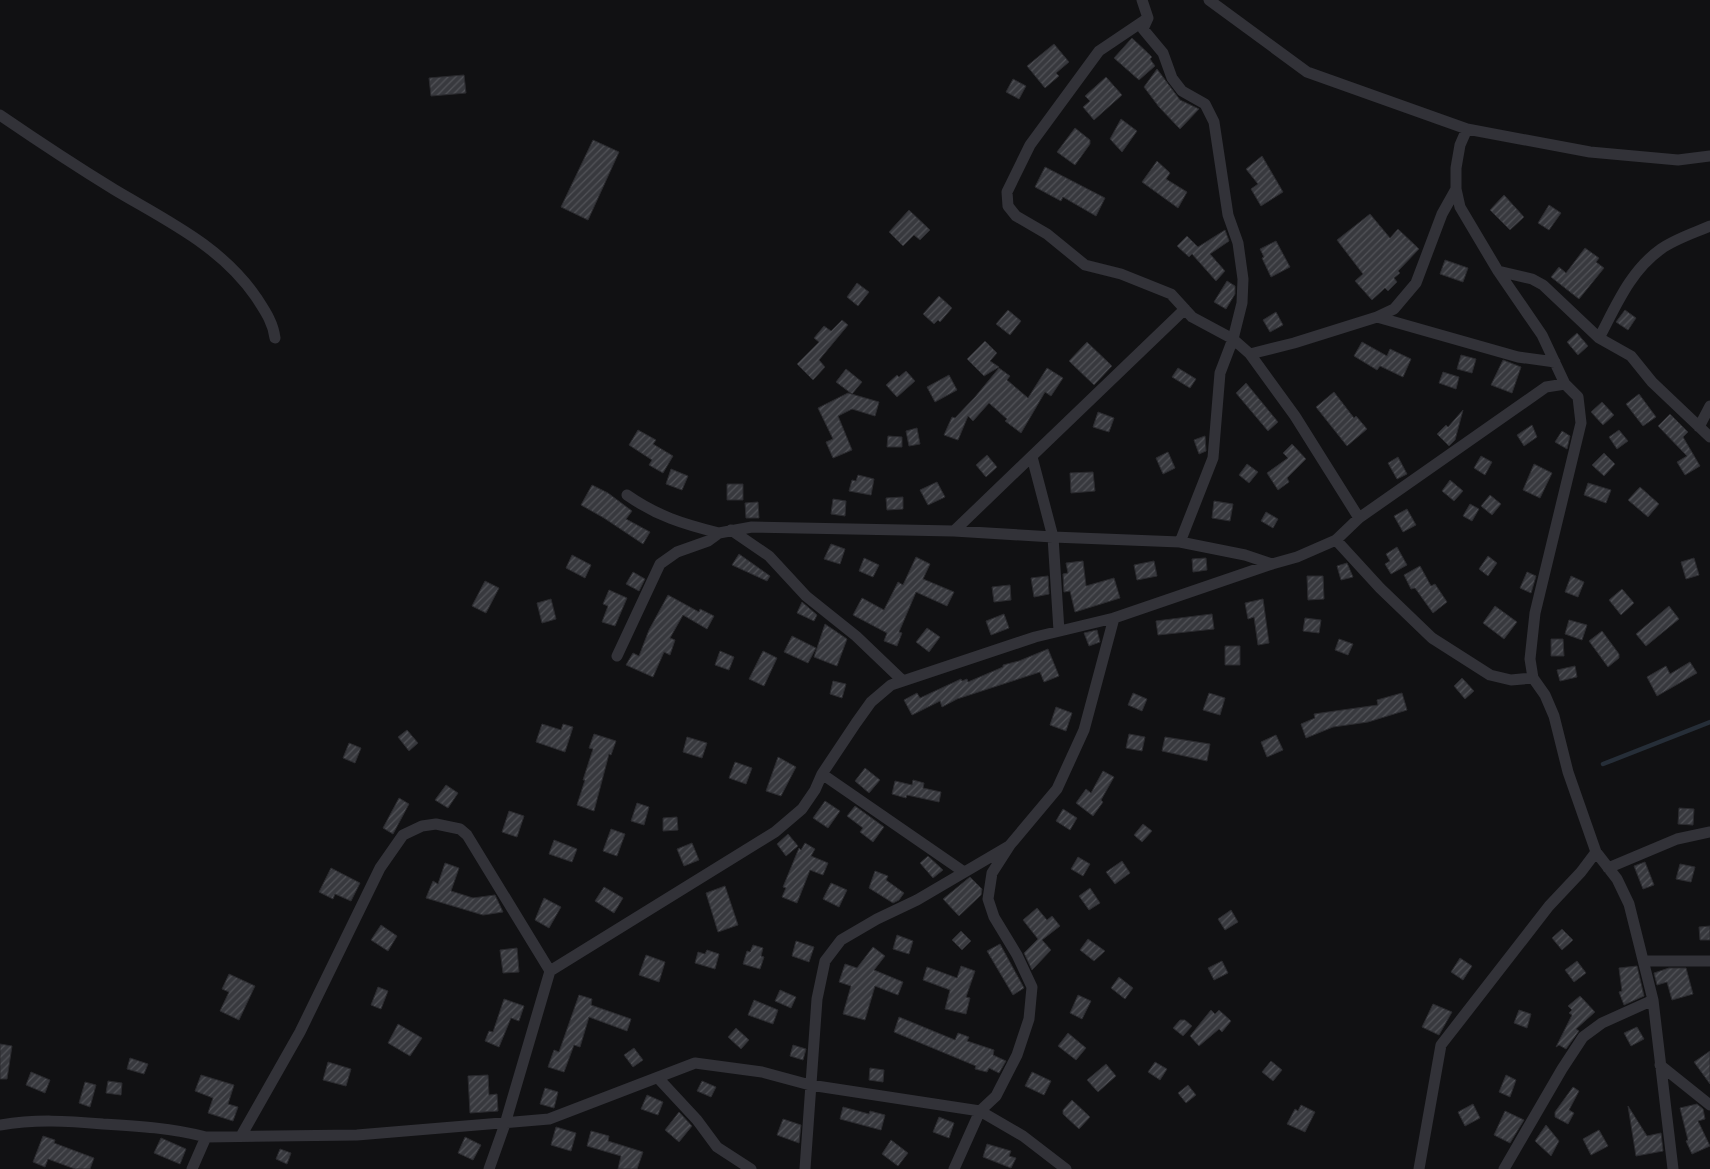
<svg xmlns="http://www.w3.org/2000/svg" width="1710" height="1169" viewBox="0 0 1710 1169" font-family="'Open Sans',sans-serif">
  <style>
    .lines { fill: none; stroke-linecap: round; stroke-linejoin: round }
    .stream { stroke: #262e38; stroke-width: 4.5 }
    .building { fill: url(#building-hatch); stroke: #2b2b2f }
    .street { stroke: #323238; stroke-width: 11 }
  </style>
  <defs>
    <pattern id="building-hatch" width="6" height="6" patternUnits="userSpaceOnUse" patternTransform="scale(1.25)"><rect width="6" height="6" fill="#38393e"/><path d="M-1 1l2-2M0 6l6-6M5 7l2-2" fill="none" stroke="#525358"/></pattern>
  </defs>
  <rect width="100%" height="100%" fill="#111113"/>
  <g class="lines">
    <path class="stream" d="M1603 764 1710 722"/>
  </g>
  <path class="building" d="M1132 38 1152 57 1150 59 1155 66 1139 80 1114 58Z
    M1054 44 1069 62 1056 73 1059 76 1045 88 1027 66Z
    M1157 69 1180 100 1199 109 1180 129 1159 107 1144 87Z
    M464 75 466 93 431 96 429 78Z
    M1106 77 1122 95 1094 120 1083 107 1090 101 1085 96Z
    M1013 79 1026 86 1019 99 1006 92Z
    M1121 119 1137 131 1122 152 1110 139Z
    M1075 128 1090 140V144L1075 165 1057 152Z
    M593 140 619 152 588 220 561 207Z
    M1262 156 1283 192 1261 206 1251 189 1258 184 1246 169Z
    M1157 161 1170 173 1166 179 1187 192 1178 208 1142 182Z
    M1045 167 1105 198 1096 216 1063 197 1061 201 1035 187Z
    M1504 195 1524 217 1510 230 1490 210Z
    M1549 205 1561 213 1549 230 1538 223Z
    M909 210 930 230 920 240 914 235 903 246 889 232Z
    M1370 214 1390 238 1398 229 1419 249 1398 271 1400 273 1394 278 1397 282 1388 291 1385 288 1372 300 1355 281 1363 274 1337 240Z
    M1225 230 1229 241 1210 254 1225 271 1216 281 1192 254 1189 257 1177 246 1187 236 1198 247Z
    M1276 241 1290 267 1271 277 1262 258 1264 257 1260 249Z
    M1585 248 1599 258 1596 262 1604 268 1579 299 1551 277 1559 267 1566 273Z
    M1445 260 1468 268 1463 282 1440 274Z
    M1227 281 1235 286V294L1226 309 1214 302Z
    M857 283 869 292 858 306 847 297Z
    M939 296 952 308 940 322 938 320 934 324 923 314Z
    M1008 310 1021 321 1010 335 996 324Z
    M1625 310 1636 318 1628 330 1616 322Z
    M1276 312 1283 325 1270 332 1263 320Z
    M842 320 848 325 819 360 825 367 813 380 797 364 819 342 814 338 824 326 831 331Z
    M1577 333 1588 346 1578 355 1567 342Z
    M985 341 997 353 990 361 999 367 984 376 967 359Z
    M1087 342 1112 366 1094 385 1069 361Z
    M1362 342 1387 356 1390 349 1411 359 1403 377 1380 366 1377 370 1354 356Z
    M1461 355 1476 359 1472 373 1457 369Z
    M1503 360 1521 367 1512 393 1491 385Z
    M999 368 1010 376 1007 380 1028 398 1047 368 1063 378 1051 396 1045 392 1021 433 1005 421 1007 419 989 403 973 421 968 416 958 440 944 435 952 417 955 418 975 397Z
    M1178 368 1196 379 1190 388 1172 377Z
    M846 369 862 382 852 394 836 382Z
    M906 371 915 381 897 397 886 385 897 375 899 377Z
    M1443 372 1459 377 1456 389 1439 383Z
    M949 375 957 390 935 402 927 387Z
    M1246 383 1278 422 1268 431 1236 393Z
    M1334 392 1354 418 1356 416 1367 429 1347 446 1316 407Z
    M848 393 879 402 875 416 852 409 838 416 852 450 833 458 826 442 833 439 818 408Z
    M1639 394 1656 417 1643 426 1626 404Z
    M1602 402 1614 415 1603 425 1591 412Z
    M1463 410 1455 440 1449 446 1437 434 1446 425 1448 427Z
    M1098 412 1114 418 1109 432 1093 427Z
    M1670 414 1688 432 1683 437 1700 466 1685 475 1677 462 1687 456 1658 426Z
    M1532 425 1537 437 1524 446 1517 435Z
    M917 428 920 444 909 446 906 431Z
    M638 430 656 440 653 444 673 456 663 473 649 465 652 460 629 445Z
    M1619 430 1628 441 1617 449 1609 437Z
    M1562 431 1570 436 1567 449 1555 442Z
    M888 436 902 437V447H887Z
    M1205 436 1206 451 1199 454 1194 440Z
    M1292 444 1306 459 1287 478 1289 482 1278 490 1267 473 1288 458 1283 453Z
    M1168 452 1175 468 1163 474 1156 458Z
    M1604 453 1615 464 1604 476 1592 465Z
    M987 455 997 467 986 477 976 465Z
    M1481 456 1492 462 1485 475 1474 468Z
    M1398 457 1407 474 1397 479 1388 463Z
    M1247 464 1258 472 1249 483 1239 475Z
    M1534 464 1552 473 1540 498 1523 490Z
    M671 469 688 476 682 490 666 484Z
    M1093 472 1095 491 1071 493 1070 473Z
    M858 475 874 479 871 495 849 491 852 480 856 481Z
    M1450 480 1463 491 1454 501 1442 491Z
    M937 482 945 497 928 505 920 490Z
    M1588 483 1611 490 1606 503 1584 495Z
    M727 484H743V500H727Z
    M592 485 608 493 632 511 626 519 650 532 643 544 604 518 581 505Z
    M1640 487 1659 504 1648 517 1628 500Z
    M1490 495 1501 504 1492 515 1481 506Z
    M903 497V509L887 510 886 498Z
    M833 499 846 501 845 516 831 514Z
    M1214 501 1233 504 1230 521 1212 518Z
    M758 502 759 518H746L745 503Z
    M1470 504 1479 509 1472 521 1463 516Z
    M1407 509 1416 525 1403 532 1394 516Z
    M1266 512 1278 519 1273 528 1261 521Z
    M831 544 845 549 840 564 824 559Z
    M1397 547 1407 565 1391 574 1385 564 1390 561 1386 554Z
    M739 554 770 576 767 581 732 565Z
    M572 555 591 565 585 578 566 568Z
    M1488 556 1497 563 1488 576 1479 569Z
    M916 557 930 564 923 579 954 592 947 606 916 592 899 632 902 633 897 646 884 641 887 633 853 615 862 598 884 610 898 582 903 585Z
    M864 558 879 565 873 577 859 571Z
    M1206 558 1207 570 1193 572 1192 559Z
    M1694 558 1699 575 1686 579 1681 562Z
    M1083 561 1086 586 1114 578 1120 598 1075 612 1070 591 1064 592 1063 574 1068 573 1066 563Z
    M1154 561 1157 576 1137 580 1134 565Z
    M1347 563 1353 577 1341 580 1337 566Z
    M1420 566 1431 586 1435 584 1447 602 1433 613 1415 588 1411 589 1404 575Z
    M633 572 645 579 639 591 626 584Z
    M1527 572 1536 576 1531 593 1520 588Z
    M1048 576 1049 594 1034 597 1031 578Z
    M1307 576H1323L1324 599 1308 600Z
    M1571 576 1584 582 1578 597 1565 592Z
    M485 581 499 588 486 613 472 606Z
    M1010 585 1011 600 994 602 992 587Z
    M1622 589 1634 603 1621 615 1609 600Z
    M609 590 627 598 615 626 602 622 608 606 603 604Z
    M668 595 699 612 700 609 714 616 707 629 683 615 670 638 675 640 670 655 664 652 653 677 626 665 633 653 639 656 649 630Z
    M551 599 556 619 542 623 537 603Z
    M1263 599 1269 643 1258 645 1254 617 1248 619 1245 603Z
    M802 602 817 615 814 621 797 613Z
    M1495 606 1517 622 1504 639 1483 623Z
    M1669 606 1679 619 1646 646 1636 634Z
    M1004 614 1009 628 991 635 986 621Z
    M1212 614 1214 629 1158 635 1156 621Z
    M1305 618 1321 620 1319 633 1303 631Z
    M1569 620 1587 625 1582 640 1565 634Z
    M825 624 847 639 837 666 814 657Z
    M927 628 940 637 929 652 916 642Z
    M1097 630 1100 642 1089 646 1084 633Z
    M1602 631 1619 654V658L1608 667 1589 641Z
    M792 636 816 648 808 663 784 652Z
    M1339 639 1353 644 1348 655 1335 650Z
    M1551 639H1563L1564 656H1551Z
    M1225 646H1240V665H1225Z
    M1048 649 1059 676 1044 682 1040 672 957 699 942 707 940 701 912 715 904 700 917 693 920 698 961 679 962 681 967 679 968 682 1003 667V665L1019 661Z
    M720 651 734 657 729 670 715 665Z
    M763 651 777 658 764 686 749 679Z
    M1690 662 1697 673 1657 696 1647 677 1666 666 1670 674Z
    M1575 666 1577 677 1560 681 1557 670Z
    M1462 678 1474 691 1465 699 1454 686Z
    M833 681 846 684 842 698 830 694Z
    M1133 693 1147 699 1142 711 1128 705Z
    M1209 693 1225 698 1220 715 1203 710Z
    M1402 693 1407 710 1368 722 1333 727 1306 738 1301 724 1315 718 1314 714 1378 705 1377 700Z
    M1056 707 1072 713 1066 731 1050 725Z
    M542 724 561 730 563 724 573 727 565 752 536 742Z
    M407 730 418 743 409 751 398 737Z
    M594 734 616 741 611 755 609 754 594 811 577 805 585 780H583L593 749 589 748Z
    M1129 734 1145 737 1142 751 1126 748Z
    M1276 735 1283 750 1267 757 1261 742Z
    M687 737 707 743 702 758 683 752Z
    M1165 737 1210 744 1207 761 1162 751Z
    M349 743 361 748 355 763 343 758Z
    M778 757 796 767 781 796 766 791Z
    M735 762 752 768 746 784 729 778Z
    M865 768 880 780 869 793 855 781Z
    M1103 771 1114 777 1101 800 1103 802 1093 816 1076 803 1086 789 1091 793Z
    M913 780 924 783 923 788 941 792 939 802 907 795 906 798 892 794 895 781 912 785Z
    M446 785 458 793 448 808 435 800Z
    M399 798 409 804 393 834 383 828Z
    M825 801 840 811 828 828 813 818Z
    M637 803 649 807 644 825 631 821Z
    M855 806 884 827 873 842 860 832 863 828 847 816Z
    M1679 808 1694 809 1693 825 1678 824Z
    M1063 809 1077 818 1070 830 1056 821Z
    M509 811 524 816 517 837 502 832Z
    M677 817 678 830 663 831V818Z
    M1143 824 1152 831 1142 842 1134 835Z
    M611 829 625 834 617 856 603 851Z
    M788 834 798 846 786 856 777 844Z
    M554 840 577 849 572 862 549 854Z
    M692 843 699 860 684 866 677 849Z
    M805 843 815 849 811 856 828 863 823 875 810 870 797 903 782 897 786 888 783 887 799 848 801 850Z
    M928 856 943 870 933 878 920 863Z
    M1078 857 1090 864 1083 876 1071 869Z
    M1122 861 1130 873 1115 884 1106 872Z
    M1645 862 1654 885 1643 889 1634 866Z
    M445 863 459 868 451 891 473 898 495 895 503 912 483 915 426 898 433 881 438 884Z
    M1680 864 1695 867 1691 882 1676 879Z
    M331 868 360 883 351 901 335 894 333 899 319 892Z
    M875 871 888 876 886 880 904 893 899 900 893 903 869 888Z
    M970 877 982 889 981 895 959 916 943 899Z
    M831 883 847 890 839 907 823 899Z
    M725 886 738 925 718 932 706 893Z
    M604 887 623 898 614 913 595 901Z
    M1090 888 1100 903 1089 910 1079 896Z
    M544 898 561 907 549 928 535 920Z
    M1037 908 1047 920 1052 916 1060 926 1042 940 1051 950 1032 970 1024 953 1038 939 1023 920Z
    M1231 910 1238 922 1225 930 1218 919Z
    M381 925 397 936 388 951 371 940Z
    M1710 926V940H1700L1699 927Z
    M1562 929 1573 940 1562 950 1552 938Z
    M961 931 971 941 962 950 952 940Z
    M897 935 913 941 909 954 893 949Z
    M1088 939 1105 951 1094 961 1080 950Z
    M796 941 814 947 809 962 792 956Z
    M1000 944 1024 988 1013 995 987 951Z
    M753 945 763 948 761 956 764 957 760 969 743 964 747 951 750 952Z
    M873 947 885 956 874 970 903 982 898 995 875 986 865 1020 843 1014 851 986 839 982 845 964 857 968Z
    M517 948 519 972 503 973 500 950Z
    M707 950 719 954 715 969 695 963 698 952 705 954Z
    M646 955 665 962 659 982 639 975Z
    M1460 958 1472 966 1463 980 1451 972Z
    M1222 961 1228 973 1214 980 1208 968Z
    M1577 961 1586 973 1574 982 1565 970Z
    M961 966 975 971 966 997 970 998 966 1014 945 1009 950 990 923 980 927 967 957 978Z
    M1637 966 1644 996 1624 1005 1619 992 1622 991 1619 968Z
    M1669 968H1686L1693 994 1672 1000 1667 982 1657 985 1654 973Z
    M229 974 255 986 239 1020 220 1011 229 992 222 989Z
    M1119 977 1133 988 1125 999 1111 988Z
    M378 987 388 991 381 1009 371 1005Z
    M780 990 796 997 791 1008 775 1001Z
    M579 995 592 999 591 1005 631 1019 627 1031 589 1017 580 1047 574 1045 564 1072 548 1067 554 1050 559 1052Z
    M1078 995 1091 1001 1082 1019 1070 1013Z
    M1580 996 1595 1012 1576 1029 1579 1031 1566 1049 1559 1045 1556 1047 1572 1015 1569 1013 1572 1010 1568 1006Z
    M504 999 524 1006 519 1021 511 1018 499 1047 485 1041 489 1031 493 1032Z
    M754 1000 778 1010 773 1024 748 1015Z
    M1433 1004 1452 1012 1439 1035 1422 1027Z
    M1211 1010 1215 1014 1219 1010 1231 1021 1222 1032 1219 1029 1199 1046 1190 1036Z
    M1519 1010 1531 1014 1527 1028 1514 1023Z
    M899 1017 955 1040 958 1033 969 1037 967 1041 994 1050 993 1055 1006 1061 999 1073 989 1068 987 1072 975 1069 976 1066 894 1032Z
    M1180 1020H1185L1192 1026 1183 1036 1173 1028Z
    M398 1024 422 1038 410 1056 388 1043Z
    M1637 1027 1644 1039 1631 1046 1624 1033Z
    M736 1028 749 1040 741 1049 728 1037Z
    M1068 1033 1086 1048 1076 1060 1058 1046Z
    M0 1044 12 1046 7 1079H0Z
    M793 1045 806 1049 803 1060 790 1056Z
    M634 1048 643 1060 633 1067 624 1055Z
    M1710 1051V1084L1694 1062Z
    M130 1058 148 1064 144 1074 127 1069Z
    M1271 1061 1282 1070 1273 1081 1262 1072Z
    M328 1062 351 1069 346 1086 323 1080Z
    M1155 1062 1167 1069 1160 1080 1148 1072Z
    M1106 1064 1116 1076 1098 1092 1087 1080Z
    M870 1068 884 1070 883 1082 869 1080Z
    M31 1072 50 1080 45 1093 26 1085Z
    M1032 1072 1051 1081 1044 1095 1025 1086Z
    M201 1075 234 1085 228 1104 238 1107 233 1121 208 1113 213 1098 195 1091Z
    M488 1075 489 1095 497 1094 498 1111 470 1113 468 1076Z
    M1506 1075 1516 1080 1510 1097 1499 1092Z
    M108 1081 122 1083 121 1095 106 1093Z
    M702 1081 716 1087 711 1097 697 1091Z
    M85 1082 96 1085 90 1107 79 1103Z
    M1188 1085 1196 1095 1186 1103 1178 1093Z
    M1573 1087 1579 1091 1569 1110 1574 1113 1568 1124 1555 1117V1112Z
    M545 1088 558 1092 554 1108 540 1104Z
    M647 1095 663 1102 658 1115 641 1109Z
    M1072 1100 1090 1117 1079 1129 1063 1114V1110Z
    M1473 1104 1480 1118 1465 1126 1458 1112Z
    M1697 1104 1703 1109 1705 1119 1698 1121 1710 1146 1692 1154 1686 1141 1688 1140 1680 1108Z
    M1301 1105 1315 1112 1305 1132 1287 1124 1295 1109 1298 1111Z
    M1628 1106 1647 1136 1661 1133 1663 1151 1636 1156Z
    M843 1107 869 1114 870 1111 885 1115 881 1130 840 1119Z
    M1505 1111 1524 1120 1510 1143 1494 1135Z
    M679 1112 692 1126 679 1142 665 1130Z
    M939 1117 954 1123 949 1138 933 1132Z
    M783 1119 801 1125 799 1143 777 1135Z
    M1546 1125 1559 1141 1551 1156 1535 1141Z
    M556 1127 576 1133 571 1151 551 1145Z
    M1599 1130 1608 1146 1591 1155 1583 1139Z
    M591 1131 609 1136 608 1141 643 1152 637 1169H618L621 1156 587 1146Z
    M43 1136 55 1140 54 1143 94 1158 90 1169H75L48 1159 45 1167 33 1162Z
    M465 1137 481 1145 473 1160 458 1153Z
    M161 1138 186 1149 180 1164 154 1153Z
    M891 1140 908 1153 898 1166 882 1154Z
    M987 1144 1011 1151 1009 1156 1016 1158 1011 1168 983 1157Z
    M280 1149 291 1153 287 1164 276 1159Z"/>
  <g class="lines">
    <path class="street" d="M1142 0 1148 18 1143 29 1163 53 1172 78 1182 91 1205 104 1214 122 1228 215 1238 243 1243 279 1242 303 1233 339 1220 373 1213 458 1180 542
      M1209 0 1307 72 1467 129 1590 152 1678 160 1710 156
      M1148 18 1099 51 1030 145 1007 192 1008 206 1016 216 1047 234 1085 265 1121 274 1171 294 1192 317 1233 339 1250 354 1295 416 1359 518
      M0 115C38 141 76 166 115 190 167 221 221 246 256 297 265 311 273 322 275 338
      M1467 129 1460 145 1456 168V189L1460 207 1498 271 1542 335 1565 384 1578 397 1581 423 1535 613 1530 659 1533 678 1545 695 1554 716 1568 772 1596 852 1617 879 1629 904 1653 1000 1673 1169
      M1498 271 1532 279 1543 285 1599 338 1631 356 1652 382 1710 437
      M1377 317 1518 357 1555 362
      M1599 338C1616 306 1630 271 1661 249 1675 239 1694 233 1710 226
      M1250 354 1294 343 1377 317 1394 309 1416 283 1442 214 1456 189
      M1699 427 1710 406
      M1032 457 1053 537 1059 631
      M627 495C657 516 683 524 719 533
      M731 530 769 556 806 596 856 636 903 681
      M954 531 1185 309
      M1336 540 1380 588 1432 638 1490 675 1511 680 1533 678
      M617 656 660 564 677 552 708 541 719 533 752 527 954 531 1053 537 1180 542 1245 555 1272 564
      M822 774 964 872
      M1608 868 1677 839 1710 832
      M1644 961H1710
      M1660 1065 1710 1105
      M658 1078 697 1120 717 1147 751 1169
      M0 1125C35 1119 68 1121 103 1124 138 1126 172 1128 206 1137
      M241 1136 300 1032 380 868 403 835 422 826 436 824 460 829 467 835 550 971
      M192 1169 206 1137 357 1135 549 1119 695 1063 762 1072 810 1085 980 1111 1023 1136 1066 1169
      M489 1169 505 1124 550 971 775 832 802 809 815 790 822 774 856 723 871 702 891 685 1035 637 1114 618
      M805 1169 817 999 825 961 841 940 877 919 917 900 1009 846
      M954 1169 980 1111 996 1096 1017 1055 1029 1019 1032 987 1017 955 994 917 988 899 992 873 1010 845 1057 789 1084 730 1114 618 1272 564 1297 557 1336 540 1359 518 1546 387 1565 384
      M1419 1169 1441 1045 1549 906 1581 872 1596 852
      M1504 1169 1562 1069 1583 1037 1602 1023 1653 1000"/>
  </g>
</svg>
